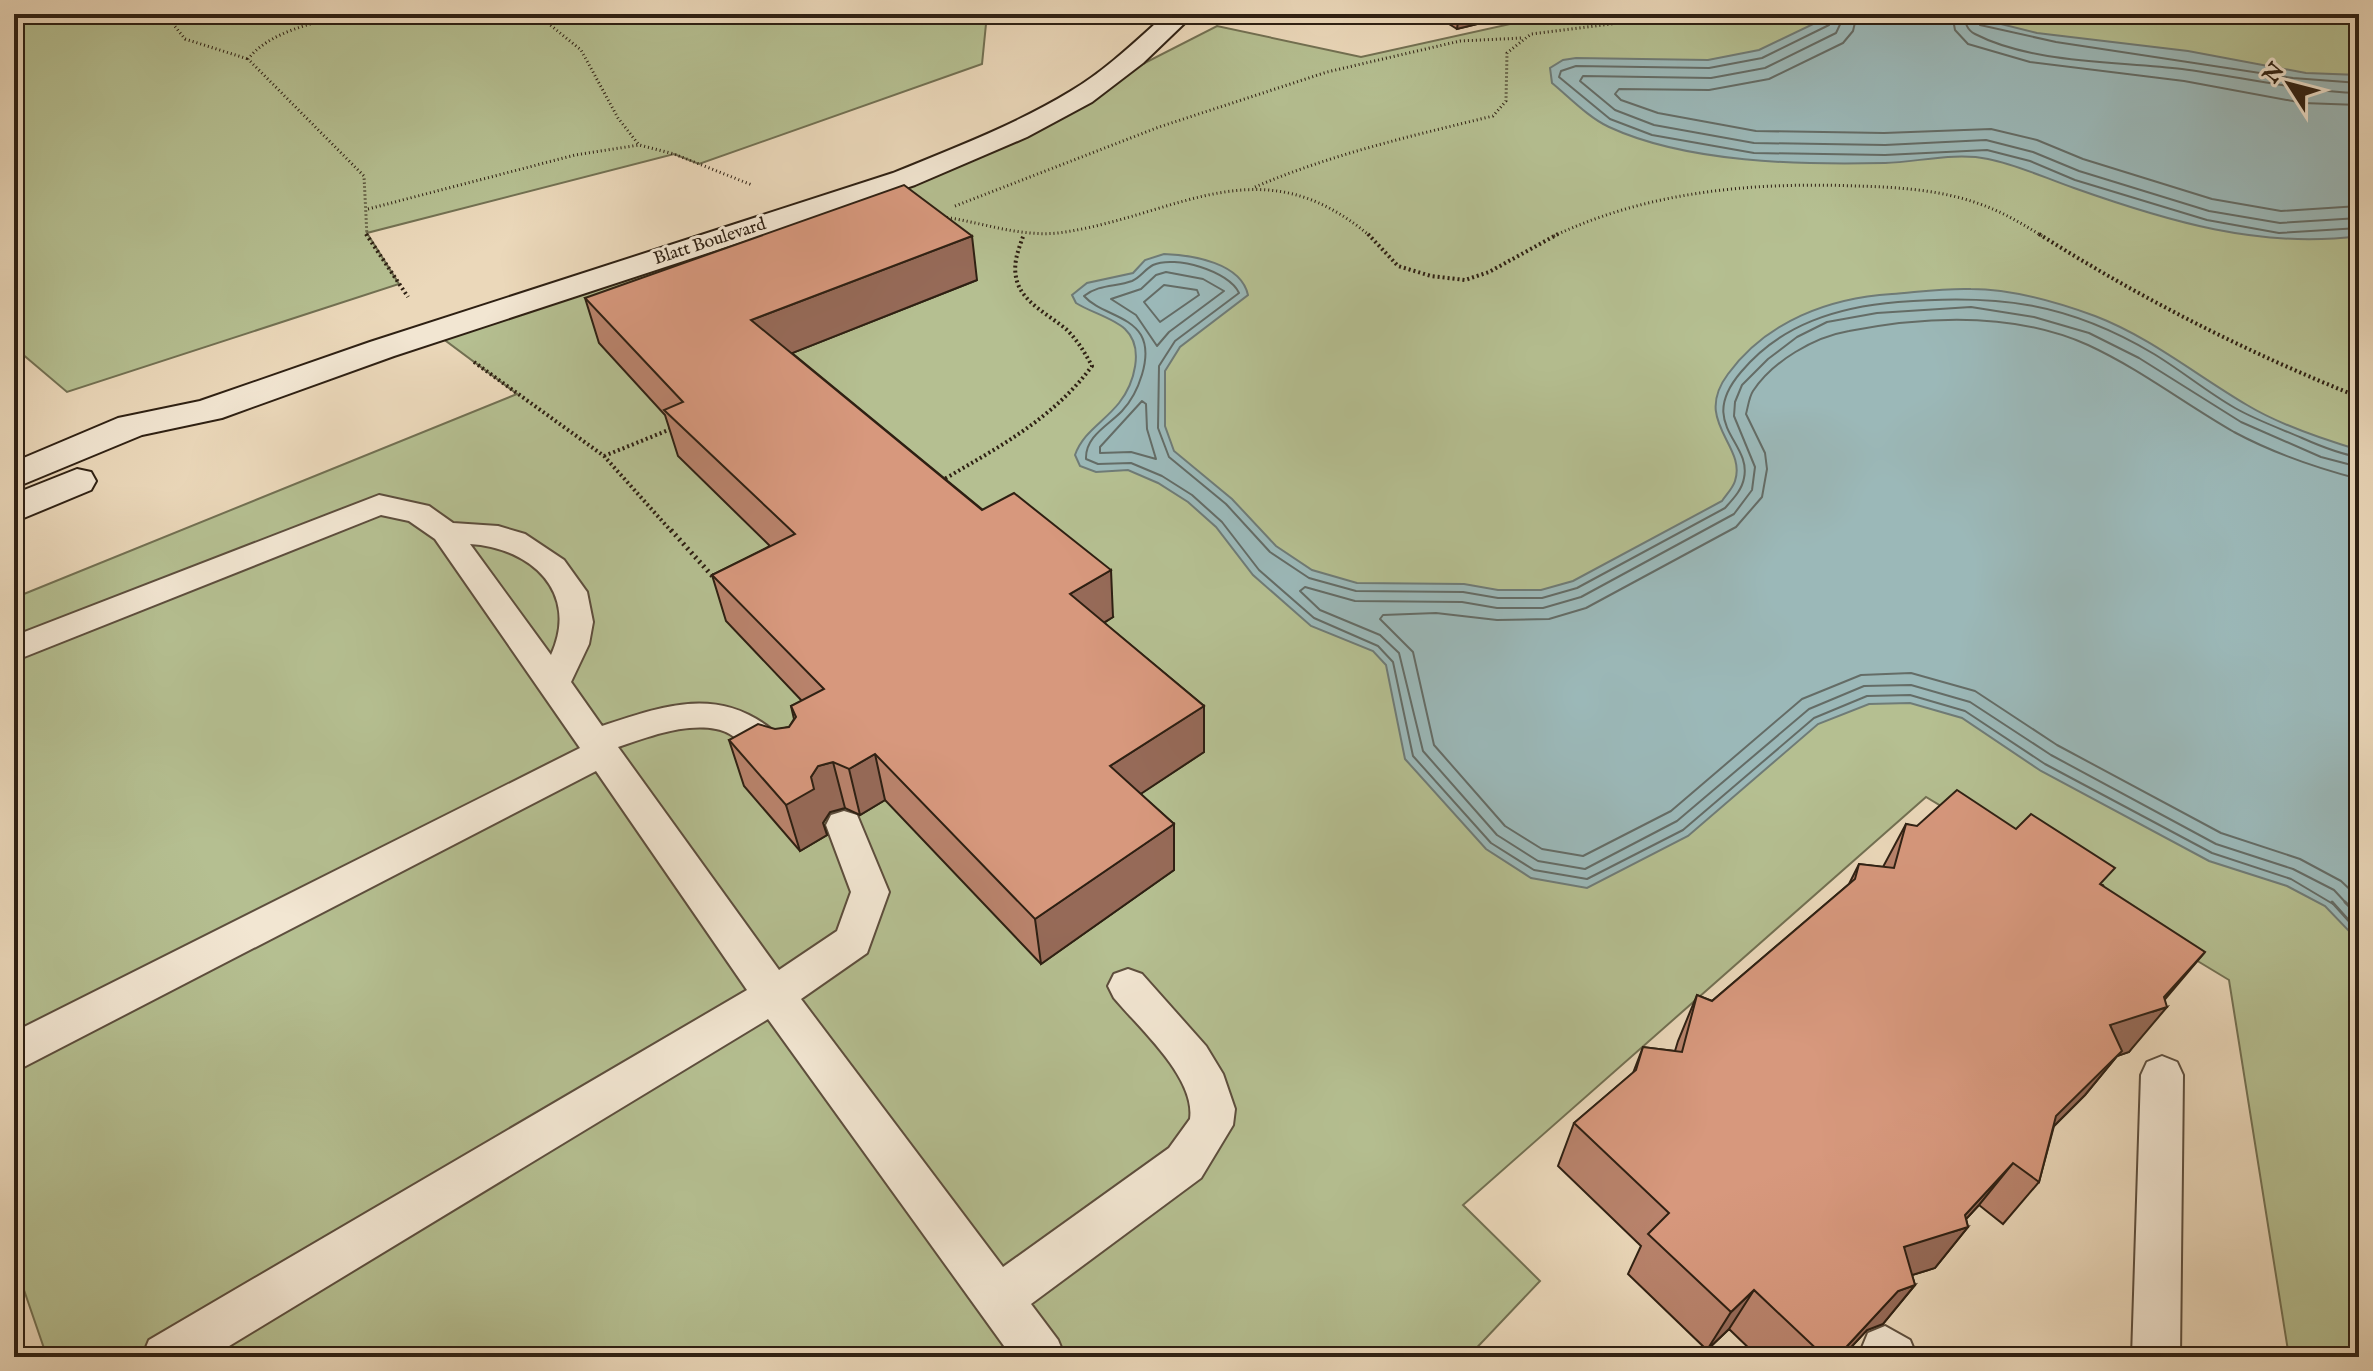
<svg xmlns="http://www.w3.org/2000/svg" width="2373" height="1371" viewBox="0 0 2373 1371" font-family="'IM FELL English',serif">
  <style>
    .green { fill: #b5bf91; stroke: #727052; stroke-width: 2 }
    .water { fill: #9bb8b8; stroke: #6f7b76; stroke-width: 2 }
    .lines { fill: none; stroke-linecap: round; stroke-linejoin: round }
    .shore-far1 { stroke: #646c66; stroke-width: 2 }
    .shore { stroke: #646c66; stroke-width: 3 }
    .lane-casing { stroke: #5d4e3d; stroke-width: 4 }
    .secondary-casing { stroke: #2e2013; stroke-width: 4 }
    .path-far2 { stroke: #2e2013; stroke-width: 3; stroke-dasharray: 1 3; stroke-linecap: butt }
    .path-far1 { stroke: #2e2013; stroke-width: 4; stroke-dasharray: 2 3; stroke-linecap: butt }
    .path { stroke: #2e2013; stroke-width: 5; stroke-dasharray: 2 4; stroke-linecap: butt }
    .lane { fill: #f2e6d2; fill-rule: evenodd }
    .secondary { fill: #f2e6d2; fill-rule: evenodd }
    .wall { fill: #b9836c; stroke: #2e2013; stroke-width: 2 }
    .shaded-wall { fill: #966a58; stroke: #2e2013; stroke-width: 2 }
    .building { fill: #d7987d; stroke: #2e2013; stroke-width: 2 }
    .labels { text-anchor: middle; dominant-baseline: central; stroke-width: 6; stroke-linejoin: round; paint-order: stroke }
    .far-street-label { font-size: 18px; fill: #2e2013; stroke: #f2e6d2 }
  </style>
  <rect width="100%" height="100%" fill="#ebd8ba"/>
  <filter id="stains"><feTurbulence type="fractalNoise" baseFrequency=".0025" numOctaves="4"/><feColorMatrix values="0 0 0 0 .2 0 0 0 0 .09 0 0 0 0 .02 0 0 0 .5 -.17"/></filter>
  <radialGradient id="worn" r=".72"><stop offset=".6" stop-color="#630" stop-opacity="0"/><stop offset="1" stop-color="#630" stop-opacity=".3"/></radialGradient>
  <path class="green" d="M19 14H987L982 64 699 164 674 154 367 233 399 284 67 392 14 347V26L21 18Z
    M1555 14H2359V1357H2289L2229 980 1926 797 1463 1205 1540 1281 1468 1357H47L14 1261V598L517 394 434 332 904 179 1082 95 1217 26 1361 57Z"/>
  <path class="water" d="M1834 14H1961L2037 33 2188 51 2306 73 2359 75V236C2260 249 2167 221 2074 188 2045 178 2018 165 1988 159 1955 152 1918 162 1885 163 1800 165 1687 163 1609 127 1589 118 1569 97 1552 83L1550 68 1563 60 1576 58 1708 60 1759 50Z
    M1164 254C1193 255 1241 263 1248 295L1180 347 1165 371V426L1174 451 1232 499 1276 546 1312 570 1357 583 1464 584 1498 590H1541L1573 581 1722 501C1726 495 1733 488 1735 481 1747 445 1692 422 1728 374 1767 321 1829 298 1892 294 1918 292 1945 288 1971 289 2011 289 2057 302 2095 316 2150 337 2196 375 2247 405 2280 425 2322 439 2359 450V949L2350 932 2325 906 2287 886 2209 861 2041 771 1962 718 1910 703 1869 704 1818 724 1688 836 1587 888 1531 878 1486 849 1405 759 1386 665 1373 651 1311 626 1253 575 1216 527 1188 502 1158 483 1128 470 1096 472 1080 466 1075 455C1083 432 1104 422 1119 403 1134 384 1145 348 1125 329 1113 318 1090 312 1076 303L1072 295 1087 283 1133 273 1145 260Z"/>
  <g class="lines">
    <path class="shore-far1" d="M1834 14 1829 25 1762 58 1709 68 1576 66 1561 71 1559 77 1610 119 1652 135 1754 153 1885 155 1987 150 2030 161 2075 180 2207 220 2279 233 2359 228
      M1845 14 1836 33 1765 68 1711 78 1583 76 1580 81 1615 110 1654 125 1754 143 1885 145 1986 140 2033 152 2079 171 2209 211 2280 223 2359 218
      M1857 14 1853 31 1843 43 1769 79 1709 90 1619 89 1615 94 1621 100 1658 113 1756 131 1884 133 1991 129 2037 140 2083 159 2212 199 2281 211 2359 206
      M1952 14 1955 30 1968 44 2030 62 2184 81 2303 103 2359 105
      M1964 14C1965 23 1967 30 1975 34 2033 64 2118 61 2182 69 2241 77 2299 91 2359 93
      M1974 14 1980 25 2056 42 2293 78 2359 83
      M1166 272 1203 279 1224 291 1169 332 1157 346 1136 315 1111 299 1141 289 1156 275Z
      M1164 285 1197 290 1199 295 1160 322 1144 302Z
      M1142 401 1146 404 1147 429 1156 459 1131 452 1100 453V447Z
      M2359 479C2317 468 2273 453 2234 432 2185 404 2140 369 2088 345 2014 312 1926 316 1849 331 1814 337 1773 361 1753 391 1749 397 1748 407 1746 414L1765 453 1767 469 1762 497 1736 527 1586 608 1549 619 1497 620 1436 613 1383 615 1380 619 1413 652 1434 745 1505 826 1542 849 1583 856 1671 811 1802 699 1861 675 1911 673 1975 691 2057 745 2221 833 2300 859 2341 881 2359 898
      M2333 904 2291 879 2212 853 2045 764 1965 711 1910 695 1867 696 1814 718 1683 830 1587 879 1534 870 1491 843 1413 756 1393 662 1378 646 1314 618 1259 570 1222 522 1192 495 1162 476 1131 463 1098 464 1086 459C1085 436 1109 425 1122 411 1138 394 1153 356 1141 335 1129 315 1099 313 1084 296 1099 284 1116 287 1132 281 1141 277 1145 269 1153 265 1175 255 1229 271 1239 293L1175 341 1159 366 1158 428 1169 457 1226 504 1270 552 1309 578 1356 591 1463 592 1498 598H1542L1577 588 1725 508C1733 499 1742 490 1744 478 1752 441 1696 425 1741 372 1781 324 1838 307 1898 302 1997 294 2067 302 2154 354 2182 371 2207 392 2235 408 2256 420 2279 428 2302 438 2320 446 2339 454 2359 457
      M2347 904 2334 890 2293 869 2216 844 2051 755 1970 702 1911 685 1864 686 1809 709 1677 821 1585 869 1538 861 1497 835 1423 751 1399 653 1380 635 1320 610 1300 591 1305 587 1355 601 1462 602 1497 608H1543L1581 597 1734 514 1752 490 1755 467 1734 416 1735 402 1742 385 1768 359 1797 337 1827 322 1877 313 1971 307 2034 317 2089 333 2139 358 2241 422 2321 457 2359 467"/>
    <path class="shore" d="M2332 902 2359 932
      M2345 902 2359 916"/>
    <defs>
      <path id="lane" d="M379 495 429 506 453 523 498 526 525 534 564 560 587 592 593 622 589 644 571 682 602 726C662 706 717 686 771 729 783 738 795 746 802 759L797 768C761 780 748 734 716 729 684 723 648 737 618 747L779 970 837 931 851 892 826 825 831 815 844 811 857 815 889 892 867 953 801 999 1003 1267 1169 1148 1190 1119C1196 1078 1139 1028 1114 998L1108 986 1114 974 1128 969 1142 974 1206 1046 1223 1074 1235 1109 1233 1125 1201 1178 1031 1304 1058 1340 1065 1357H1012L768 1019 211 1357H142L149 1340 747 990 596 771 14 1072V1032L580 748 435 539 409 521 381 515 14 661V636ZM470 544C531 548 580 592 551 655Z
        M2162 1056 2177 1062 2183 1075 2180 1357H2132L2141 1075 2147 1062Z
        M1885 1326 1910 1340 1917 1357H1864L1861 1350 1868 1333Z"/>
      <path id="secondary" d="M1166 14H1194L1143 63 1092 102 1027 137 915 185 394 356 222 418 142 435 14 488V462L118 418 200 401 370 342 893 173C954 148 1015 125 1071 91 1106 70 1136 41 1166 14Z
        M77 469 91 472 96 481 91 490 14 522V494Z"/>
    </defs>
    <use href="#lane" class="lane-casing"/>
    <use href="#secondary" class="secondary-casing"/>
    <path class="path-far2" d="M165 14 185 39 248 59
      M345 14C313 24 270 31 248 59L364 176 367 236
      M549 14V24L581 50 618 118 639 145
      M1255 187C1332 154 1411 136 1493 116L1506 101 1507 53 1531 34 1627 22 1664 14
      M955 206 1159 127 1327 72 1460 41 1522 38
      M368 209 575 155 639 145 674 154 752 185
      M943 217C981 222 1019 237 1058 233 1177 217 1259 142 1370 236
      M1554 236C1649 191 1753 182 1857 186 1897 187 1940 190 1977 203 2001 211 2021 223 2042 236"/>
    <path class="path-far1" d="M366 234 408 297
      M1368 234 1398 266 1431 276 1465 280 1489 272 1558 234
      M2039 234C2140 298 2248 353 2359 397
      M474 362 604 456 672 532
      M604 456 676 427
      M941 481C997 448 1053 419 1092 366 1085 353 1078 341 1067 330 1050 315 1020 302 1016 277 1013 262 1019 248 1024 234"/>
    <path class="path" d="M671 530 715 579"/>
    <use href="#lane" class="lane"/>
    <use href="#secondary" class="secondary"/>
  </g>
  <path class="wall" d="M1433 14H1518L1457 29Z
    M977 280 792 353 1113 617 1104 623 1204 706V752L1140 794 1174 824V870L1041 964 885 800 860 815 845 808 830 812 823 823 827 835 800 851 744 786 729 740 789 727 794 719 791 706 802 701 726 621 712 575 770 546 678 456 665 415 599 343 585 298Z
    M1906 824 2103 885 2165 1000 2129 1052 2117 1056 2085 1095 2054 1126 2039 1182 2003 1224 1979 1205 1966 1219 1968 1227 1935 1268 1912 1275 1915 1285 1883 1324 1867 1330 1842 1357H1758L1729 1329 1707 1350 1628 1274 1641 1246 1558 1166 1574 1123 1633 1073 1643 1047 1675 1051 1678 1041 1697 995 1712 1001 1849 884 1859 864 1883 867Z"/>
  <path class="shaded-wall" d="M1459 14H1518L1457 29Z
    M972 236 977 280 762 365 751 320Z
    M1111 570 1113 617 1073 641 1070 594Z
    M1204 706V752L1112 813 1110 766Z
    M875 754 885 800 860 815 849 769Z
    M833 762 845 808 830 812 823 823 827 835 800 851 786 805 811 777 818 766Z
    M1174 824V870L1041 964 1035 919Z
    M2205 952 2155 1011 2167 1007 2129 1052 2117 1056 2085 1095 2021 1159 2110 1025 2164 997Z
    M2013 1163 1979 1205 1955 1231 1968 1227 1935 1268 1873 1287 1904 1247 1965 1215Z
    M1915 1285 1883 1324 1867 1330 1842 1357H1837L1898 1291Z
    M1754 1290 1729 1329 1707 1350 1731 1312Z"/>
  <path class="building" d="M904 185 972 236 751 320 982 510 1014 493 1111 570 1070 594 1204 706 1110 766 1174 824 1035 919 875 754 849 769 833 762 818 766 811 777 814 789 786 805 729 740 758 724 775 729 789 727 796 717 791 706 824 689 712 575 795 534 664 410 683 402 585 298Z
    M1957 790 2016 829 2031 814 2115 868 2100 884 2205 952 2164 997 2167 1007 2110 1025 2122 1051 2056 1116 2039 1182 2013 1163 1965 1215 1968 1227 1904 1247 1915 1285 1898 1291 1837 1357H1825L1754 1290 1731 1312 1648 1234 1669 1213 1574 1123 1636 1070 1643 1047 1682 1052 1697 995 1712 1001 1855 879 1859 864 1894 868 1906 824 1917 826Z"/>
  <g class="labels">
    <g class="far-street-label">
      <text transform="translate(710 242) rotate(-18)">Blatt Boulevard</text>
    </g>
  </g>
  <rect width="2373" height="1371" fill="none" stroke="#ebd8ba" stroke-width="48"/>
  <rect x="16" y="16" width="2341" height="1339" fill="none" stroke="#2e2013" stroke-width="4"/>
  <rect x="24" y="24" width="2325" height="1323" fill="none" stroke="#2e2013" stroke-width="2"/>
  <g transform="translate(2289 84) rotate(306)" stroke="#f2e6d2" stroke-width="6" paint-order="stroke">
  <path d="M0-6L14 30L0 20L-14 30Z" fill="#2e2013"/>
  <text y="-12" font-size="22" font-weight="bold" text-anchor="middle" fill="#2e2013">N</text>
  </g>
  <rect width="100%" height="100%" filter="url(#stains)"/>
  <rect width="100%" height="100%" fill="url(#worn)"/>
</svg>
